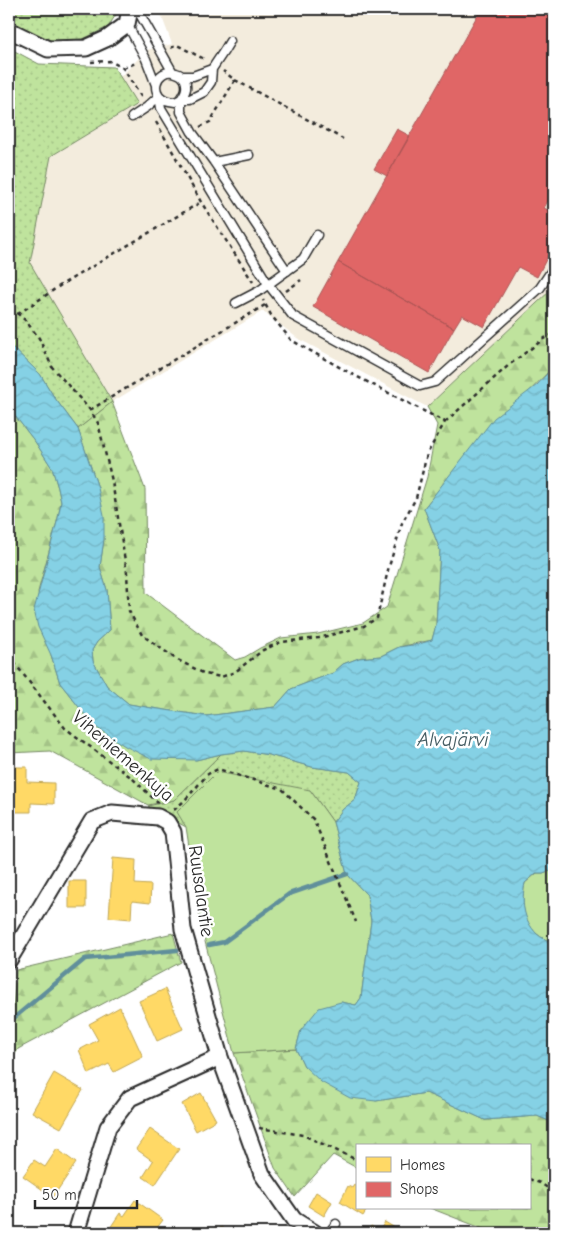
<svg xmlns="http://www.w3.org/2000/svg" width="563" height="1242" viewBox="0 0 563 1242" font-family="'Comic Neue',sans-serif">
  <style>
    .built { fill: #f3ecdd }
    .grass { fill: url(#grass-dots); stroke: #758764 }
    .forest { fill: url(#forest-firs); stroke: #758764 }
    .park { fill: #bfe39d; stroke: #758764 }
    .water { fill: url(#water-waves); stroke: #618f9b }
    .homes { fill: #ffd966; stroke: #bfa554 }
    .shops { fill: #e06666; stroke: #aa5454 }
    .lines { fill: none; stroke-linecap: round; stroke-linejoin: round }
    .stream { stroke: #618f9b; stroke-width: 4.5 }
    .service-casing { stroke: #2b2b2b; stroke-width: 11 }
    .minor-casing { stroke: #2b2b2b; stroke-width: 19 }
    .path { stroke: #2b2b2b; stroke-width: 2.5; stroke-dasharray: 4 4; stroke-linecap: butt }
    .service { stroke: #fff; stroke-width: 8 }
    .minor { stroke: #fff; stroke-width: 15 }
    .labels { text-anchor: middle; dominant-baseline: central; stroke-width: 5; stroke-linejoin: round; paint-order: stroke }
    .street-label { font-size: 19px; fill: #2b2b2b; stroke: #fff }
    .water-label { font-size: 20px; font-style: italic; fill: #465d63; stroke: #fff }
  </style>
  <defs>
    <pattern id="grass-dots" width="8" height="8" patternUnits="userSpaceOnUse" patternTransform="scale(1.25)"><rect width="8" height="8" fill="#bfe39d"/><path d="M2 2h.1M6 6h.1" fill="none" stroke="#a4c387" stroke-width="1.8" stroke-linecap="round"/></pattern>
    <pattern id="forest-firs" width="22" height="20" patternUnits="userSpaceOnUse" patternTransform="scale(1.25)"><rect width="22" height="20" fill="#bfe39d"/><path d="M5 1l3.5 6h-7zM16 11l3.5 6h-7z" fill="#a4c387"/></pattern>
    <pattern id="water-waves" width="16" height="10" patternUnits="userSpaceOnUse" patternTransform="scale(1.25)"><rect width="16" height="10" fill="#85d1e5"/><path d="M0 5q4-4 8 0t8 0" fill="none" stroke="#73b4c5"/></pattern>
  </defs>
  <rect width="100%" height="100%" fill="#fff"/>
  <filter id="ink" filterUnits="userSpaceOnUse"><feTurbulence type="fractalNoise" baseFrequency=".02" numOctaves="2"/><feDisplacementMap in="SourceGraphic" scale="10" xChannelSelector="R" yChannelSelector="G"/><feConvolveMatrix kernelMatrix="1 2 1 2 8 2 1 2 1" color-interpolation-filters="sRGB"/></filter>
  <g filter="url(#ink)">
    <path class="built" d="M159 9H554V287L427 407 297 338 263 311 112 402 29 263 51 155 137 104 120 77 147 50 172 44Z"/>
    <path class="grass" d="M9 9H117V13L108 27 83 39 53 41 9 23Z
      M9 48 39 64 114 67 137 104 51 156 30 263 112 402 78 429 54 397 40 374 9 344Z
      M244 751 269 755 312 767 349 772 361 782 355 800 343 809 333 822 310 790 186 827 148 806 174 800 221 754Z"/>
    <path class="forest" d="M554 287V366L459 464 424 508 440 550 436 625 432 640 399 647 381 656 359 658 343 664 333 673 291 689 275 707 206 716 152 708 129 704 107 686 93 661 92 650 97 642 110 630 107 590 100 567 104 539 98 488 78 429 112 402 145 489 146 593 235 660 245 657 260 648 281 638 318 634 363 623 387 607 427 477 437 425 427 407Z
      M9 408 36 443 52 468 58 488 61 502 58 518 38 592 51 655 60 683 94 726 196 760 221 754 174 800 148 805 50 751 9 753Z
      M173 933 181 962 18 1049 9 1065V1011L13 1010 16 970Z
      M296 1049 304 1066 376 1101 426 1093 485 1120 537 1116 554 1123V1233H494L430 1208H529V1146H357V1168L333 1155 295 1197 275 1168 234 1053Z"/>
    <path class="park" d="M217 772 310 790 333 822 347 874 367 895 371 921 361 998 356 1005 341 1002 301 1030 296 1049 234 1053 202 930 186 827 177 812Z
      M554 869V943C549 941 541 938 537 934 522 920 521 901 525 883L537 873H543Z"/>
    <path class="water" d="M9 344 40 374 54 397 78 429 98 488 104 515V539L100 567 107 590 110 630 97 642 92 650 93 661 107 686 129 704 152 708 206 716 275 707 291 689 333 673 343 664 359 658 381 656 399 647 419 644 432 640 436 625 440 550 424 508 494 418 537 385 554 366V869L543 873H536L525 883C521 901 523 920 537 934 541 938 549 941 554 943V1123L537 1116 485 1120 426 1093 376 1101 350 1098 321 1082 304 1066 296 1049 301 1030 319 1008 341 1002 356 1005 361 998 371 921 367 895 347 874 333 822 343 809 355 800 361 782 349 772 312 767 269 755 244 751 221 754 196 760 151 759 125 746 94 726 60 683 51 655 38 627 34 610 58 518 61 502 58 488 52 468 36 443 9 408Z"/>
    <path class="homes" d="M11 767H27V782L54 783V804L31 803V812H9V785H11Z
      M113 858 136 860 135 884 151 885 150 903 132 901 131 919 109 917Z
      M69 881H86V908H69Z
      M165 989 183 1029 157 1041 139 1001Z
      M120 1007 143 1057 114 1072 109 1064 89 1074 79 1050 98 1040 89 1024Z
      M54 1073 83 1090 61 1128 32 1112Z
      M201 1093 216 1120 196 1131 182 1104Z
      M150 1129 179 1149 155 1185 143 1177 153 1161 136 1149Z
      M57 1149 76 1163 53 1197 23 1176 34 1160 45 1167Z
      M354 1185 357 1187V1208H368L363 1216 340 1202 348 1186 352 1188Z
      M316 1192 332 1202 324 1216 308 1206Z
      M135 1200 163 1220 153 1233H134L129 1229 126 1233H118L110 1228 120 1213 124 1216Z
      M385 1222 403 1233H367L371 1226 379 1231Z
      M221 1227 230 1233H217Z"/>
    <path class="shops" d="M481 9H554V190L544 208 554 213V244L537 277 518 267 484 327 462 315 454 328 338 262Z
      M397 129 410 136 387 176 374 169Z
      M338 262 454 328 429 373 313 307Z"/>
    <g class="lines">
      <path class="stream" d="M209 945 224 942 289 894 347 874
        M9 1022 85 959 177 950"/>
      <defs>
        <path id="service" d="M137 9 172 71
          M127 24 146 59 156 85
          M230 41 224 51 212 69 211 82 204 92 190 99H181L175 102C144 100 156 65 176 73 180 74 183 76 185 80 188 88 185 93 181 99V112L192 132 214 162 287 271
          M182 76H193L212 69
          M159 96 161 108 268 284 293 316 420 386 435 382 540 288 554 267
          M132 117 147 107 159 96
          M214 162 249 155
          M236 303 259 291 303 259 317 235
          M329 1233 336 1224"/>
        <path id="minor" d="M9 30 48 49 86 48 108 38 127 24 130 9
          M9 960 92 821 112 813 158 817 167 822 173 832 183 929 220 1057 262 1174 294 1220 315 1233
          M76 1233 108 1127 130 1098 220 1057"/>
      </defs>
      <use href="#service" class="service-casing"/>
      <use href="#minor" class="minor-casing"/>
      <path class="path" d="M171 48 177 45 206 60
        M91 62 110 61 123 68 142 98
        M123 68 136 63
        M235 80 343 139
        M156 122 201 202 253 282
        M200 127 210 122 235 80 223 71
        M286 291 301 280
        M9 311 18 314 25 320 39 338 52 367 90 410 98 423 112 481 127 573 129 611 142 635 176 659 205 674 221 677 235 672 263 650 281 642 319 638 342 632 364 626 377 618 388 570 402 523 416 498 427 454 445 422 350 373 291 340 271 315 263 300
        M18 314 61 285 201 202
        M90 410 265 305
        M445 422 509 365 545 338 554 334
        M9 656 65 728 132 778 158 803
        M174 810 184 801 208 774 218 769 282 789 314 820 356 922
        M259 1128 303 1135 357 1160
        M529 1179 540 1183 554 1192"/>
      <use href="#service" class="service"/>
      <use href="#minor" class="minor"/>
    </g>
  </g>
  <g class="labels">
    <g class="street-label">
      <text transform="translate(123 756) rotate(41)">Viheniemenkuja</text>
      <text transform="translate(201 891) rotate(82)">Ruusalantie</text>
    </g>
    <g class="water-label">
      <text x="453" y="739">Alvajärvi</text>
    </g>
  </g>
  <rect width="563" height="1242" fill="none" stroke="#fff" stroke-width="30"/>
  <rect x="15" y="15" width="533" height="1212" fill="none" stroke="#2b2b2b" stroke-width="2" filter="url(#ink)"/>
  <rect x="356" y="1144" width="175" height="65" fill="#ffffff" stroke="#aaaaaa"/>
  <rect x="366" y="1157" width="25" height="15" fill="#ffd966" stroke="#aaaaaa"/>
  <text x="400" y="1170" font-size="15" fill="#2b2b2b">Homes</text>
  <rect x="366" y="1182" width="25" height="15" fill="#e06666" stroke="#aaaaaa"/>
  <text x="400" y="1194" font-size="15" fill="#2b2b2b">Shops</text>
  <path d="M35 1200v8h102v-8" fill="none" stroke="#2b2b2b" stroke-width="2.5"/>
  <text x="42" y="1200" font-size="15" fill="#2b2b2b" stroke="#ffffff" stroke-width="4" paint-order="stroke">50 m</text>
</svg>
